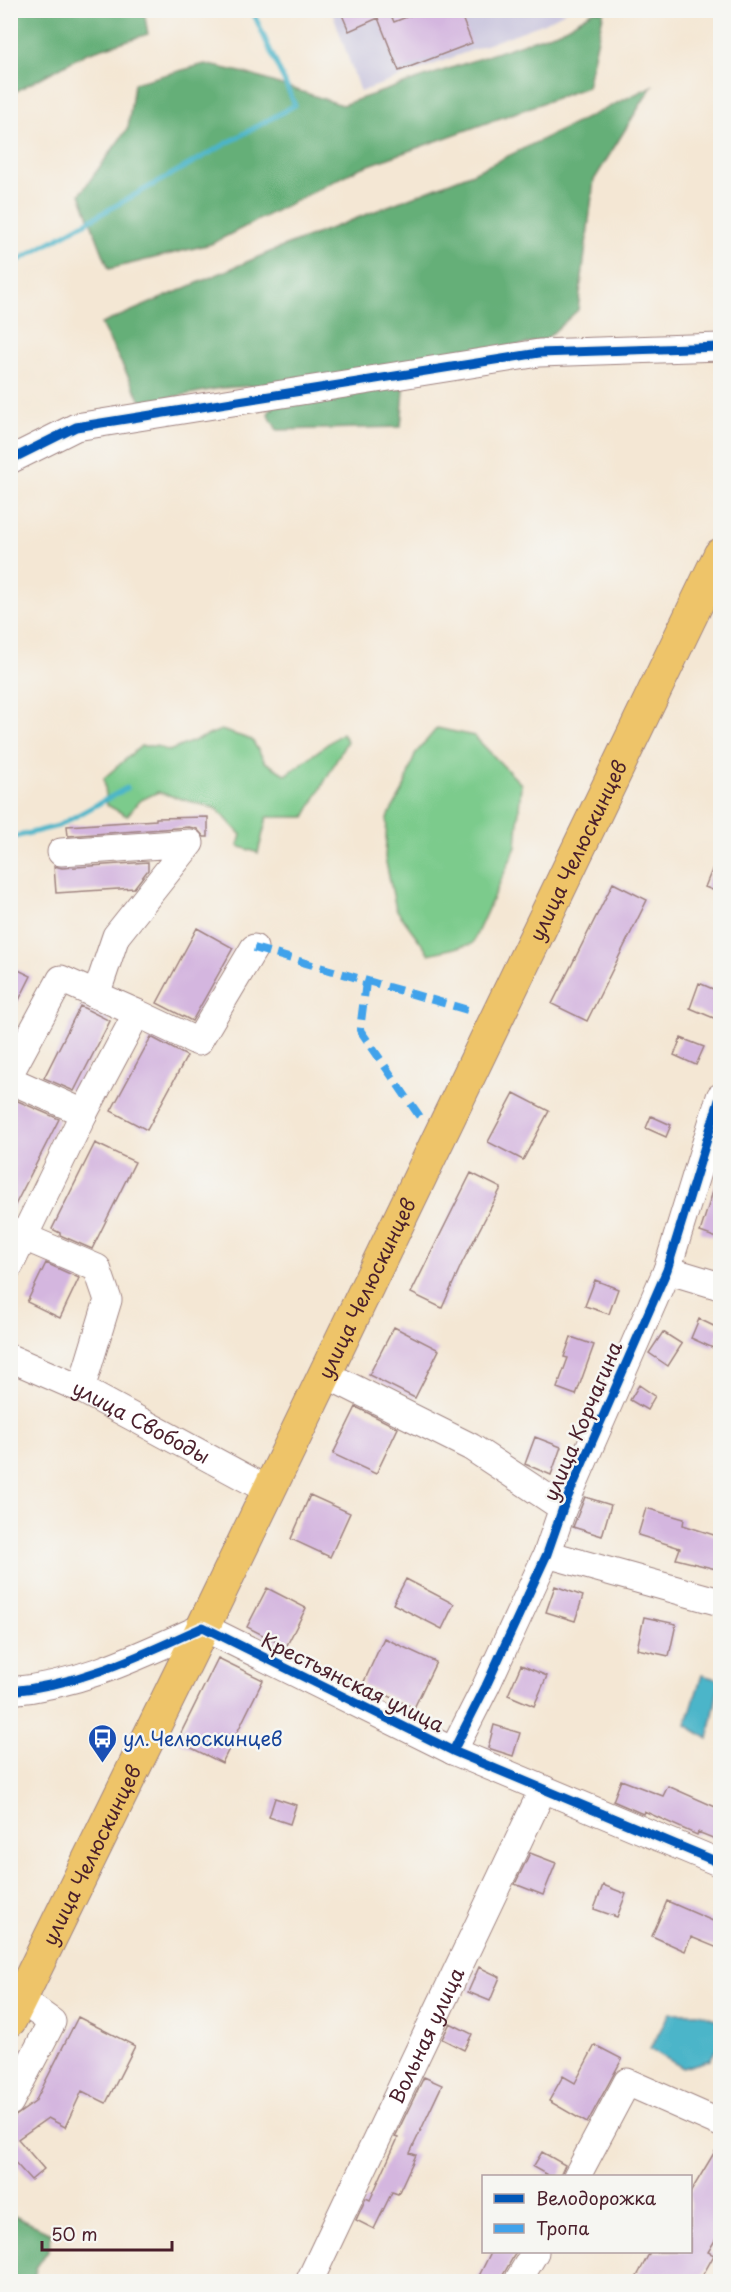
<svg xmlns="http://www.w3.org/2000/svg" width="731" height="2292" viewBox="0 0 731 2292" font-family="'Playpen Sans',sans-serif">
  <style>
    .industrial { fill: #c5c0db }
    .green { fill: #7ccb8c; stroke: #63755c; stroke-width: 1.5 }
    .forest { fill: #65af78; stroke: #586752; stroke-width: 1.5 }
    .water { fill: #4bb5c9; stroke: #4a6a7a; stroke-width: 1.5 }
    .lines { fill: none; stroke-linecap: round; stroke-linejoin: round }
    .stream { stroke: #4bb5c9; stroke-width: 5 }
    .building { fill: #d4b6df }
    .minor-casing { stroke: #9f8380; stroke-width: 29 }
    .major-casing { stroke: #9f8380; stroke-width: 35 }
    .minor { stroke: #fff; stroke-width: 27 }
    .major { stroke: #eec469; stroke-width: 33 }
    .quiet { stroke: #40a2eb; stroke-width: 8; stroke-dasharray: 15 8; stroke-linecap: butt }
    .cycleway-casing { stroke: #f6f6f2; stroke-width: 13 }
    .cycleway { stroke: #0057b8; stroke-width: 9 }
    .labels { text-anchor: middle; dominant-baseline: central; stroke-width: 5; stroke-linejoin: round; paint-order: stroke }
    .street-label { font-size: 20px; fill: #4a1f2b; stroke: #f6f6f2 }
    .transit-label { font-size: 20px; fill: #164399; stroke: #f6f6f2; text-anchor: start }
  </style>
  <rect width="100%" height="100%" fill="#f6f6f2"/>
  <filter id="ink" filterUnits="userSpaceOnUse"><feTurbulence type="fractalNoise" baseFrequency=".0167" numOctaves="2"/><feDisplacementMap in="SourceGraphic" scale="12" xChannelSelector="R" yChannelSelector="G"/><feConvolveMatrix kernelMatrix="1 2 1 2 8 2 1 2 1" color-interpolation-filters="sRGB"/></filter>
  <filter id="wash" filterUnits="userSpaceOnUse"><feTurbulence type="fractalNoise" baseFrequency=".008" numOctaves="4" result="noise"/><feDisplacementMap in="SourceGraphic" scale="24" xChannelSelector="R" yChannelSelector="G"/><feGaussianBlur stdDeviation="1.35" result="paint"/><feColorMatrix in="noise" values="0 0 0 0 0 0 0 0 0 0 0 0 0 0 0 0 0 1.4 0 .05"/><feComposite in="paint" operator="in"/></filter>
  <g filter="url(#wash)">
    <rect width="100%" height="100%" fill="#f4e7d4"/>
    <path class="industrial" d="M332 11H567L542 24 360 92Z"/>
    <path class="green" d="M437 728 474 736 521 784 516 847 472 944 429 954 396 909 385 858 387 818 403 790 415 754Z
      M221 730 252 740 265 762 286 775 342 733 347 741 305 817H267L258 853 238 846 241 835 217 809 158 792 139 801 127 816 107 805 104 778 141 746H156L169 751Z"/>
    <path class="forest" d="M11 10 144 11 148 34 87 53 11 94Z
      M594 11H604L587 87 358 169 211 244 109 269 80 194 128 128 134 83 205 64 245 73 342 105 560 31Z
      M652 86 594 180 578 310 546 339 391 376 404 390 401 427 277 430 268 414 277 397 297 383 221 388 142 403 101 324 270 252 473 173Z
      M10 2214 51 2233 49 2249 36 2268 34 2281H11Z"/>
    <path class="water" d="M702 1675 720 1680 708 1739 686 1725Z
      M670 2013H699L720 2021V2041L710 2060 683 2068 650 2049Z"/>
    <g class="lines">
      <path class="stream" d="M10 265 295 105 252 10
        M10 838 58 826 127 788"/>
    </g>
    <g id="blocks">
      <path class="building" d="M340 10H395L390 13 394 22 424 10H459L472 43 399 71 378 18 349 31Z
        M208 817V837H204L197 829 189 827 68 836 67 826 156 820V818Z
        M720 850V893L705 887Z
        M148 862V870L134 888 56 893 54 866 62 868Z
        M613 883 647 900 587 1021 552 1004Z
        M197 928 233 948 192 1021 157 1003Z
        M10 966 31 976 10 1018Z
        M699 983 720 992V1007L716 1019 690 1008Z
        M80 1006 110 1021 74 1091 44 1078Z
        M151 1037 187 1056 147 1130 111 1111Z
        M681 1038 704 1047 696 1065 674 1055Z
        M514 1093 549 1111 523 1160 488 1142Z
        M11 1098 59 1119 10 1215V1100Z
        M651 1116 671 1125 666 1137 646 1128Z
        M95 1143 135 1162 92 1249 60 1235V1233L52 1229Z
        M471 1173 501 1188 462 1263 442 1308 411 1293Z
        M717 1179H720V1239L700 1232Z
        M46 1263 79 1278 60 1318 27 1302Z
        M595 1280 618 1289 609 1314 585 1306Z
        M699 1319 720 1329 713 1348 691 1338Z
        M394 1327 439 1350 415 1398 369 1375Z
        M663 1332 682 1344 668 1366 649 1353Z
        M571 1337 594 1345 576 1395 557 1388 568 1358 564 1357Z
        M639 1385 655 1396 647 1410 630 1400Z
        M356 1407 398 1428 376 1474 333 1454Z
        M535 1437 561 1447 551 1475 525 1464Z
        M310 1495 350 1513 330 1557 291 1539Z
        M585 1497 611 1505 602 1536 573 1527Z
        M646 1508 684 1519 683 1525 720 1537V1570L676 1559 680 1548 638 1535Z
        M406 1579 454 1604 442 1629 393 1604Z
        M555 1586 583 1596 575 1621 546 1612Z
        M267 1588 306 1608 286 1647 247 1627Z
        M644 1617 676 1624 669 1656 637 1649Z
        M384 1638 436 1662 414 1708 363 1684Z
        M218 1658 263 1680 222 1763 177 1741Z
        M521 1665 547 1676 534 1706 508 1695Z
        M494 1725 520 1733 513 1756 488 1748Z
        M621 1780 663 1796 668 1786 720 1809V1841L698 1832 697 1835 644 1811 643 1814 613 1801Z
        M275 1798 296 1805 290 1824 269 1817Z
        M530 1853 556 1863 543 1895 515 1884Z
        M603 1885 626 1894 617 1917 594 1909Z
        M667 1901 720 1924V1949L691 1937 685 1951 652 1936Z
        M479 1967 500 1977 490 2001 468 1992Z
        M78 2017 135 2046 106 2103 82 2091 65 2127 48 2118 18 2139 44 2169 31 2180 10 2157V2120L35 2102Z
        M450 2023 472 2034 464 2050 442 2039Z
        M595 2045 622 2059 587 2123 549 2101 563 2076 575 2083Z
        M424 2077 442 2085 410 2153 416 2155 398 2194 392 2192 374 2229 356 2220 366 2198 370 2200 398 2138 395 2137Z
        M720 2143V2232L708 2252 714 2255 699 2282H634L650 2252H690V2193Z
        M542 2152 565 2165 560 2176H549L533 2167Z
        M491 2252H516L499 2282H476Z"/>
    </g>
  </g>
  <g filter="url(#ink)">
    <use href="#blocks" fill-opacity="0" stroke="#9f8380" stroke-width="1.5"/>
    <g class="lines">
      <defs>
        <g id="minor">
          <path d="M10 460 76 427 539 353 720 347"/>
          <path d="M61 852 190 843 116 936 96 995"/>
          <path d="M137 1013 198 1042 254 948"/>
          <path d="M10 1073 61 979 137 1013 84 1113"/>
          <path d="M10 1080 84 1113 10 1265"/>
          <path d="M10 1231 97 1268 108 1300 81 1389"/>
          <path d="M667 1270 720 1286"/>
          <path id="s1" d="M10 1358 81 1389 268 1490"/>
          <path d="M325 1374 471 1447 563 1508"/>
          <path d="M547 1554 720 1602"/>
          <path d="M10 1691C81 1685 139 1656 203 1627L453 1751 720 1863"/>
          <path d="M453 1751 486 1686 547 1554 563 1508 667 1270 720 1097"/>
          <path d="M10 2102 52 2022 20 1999"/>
          <path d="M577 2176 627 2082 720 2123"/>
          <path id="s2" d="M309 2282 543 1789"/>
          <path d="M524 2282 519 2279 535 2252"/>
        </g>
        <g id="major">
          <path id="s3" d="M10 2020 203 1627 720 555"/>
        </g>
      </defs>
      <use href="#minor" class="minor-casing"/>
      <use href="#major" class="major-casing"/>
      <use href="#minor" class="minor"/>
      <use href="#major" class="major"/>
      <path class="quiet" d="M254 948 471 1011
        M366 982 360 1030 420 1117"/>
      <defs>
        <path id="cycleway" d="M10 460 76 427 539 353 720 347
          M10 1691C81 1685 139 1656 203 1627L453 1751 720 1863
          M453 1751 486 1686 547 1554 563 1508 667 1270 720 1097"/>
      </defs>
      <use href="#cycleway" class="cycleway-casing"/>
      <use href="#cycleway" class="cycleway"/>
    </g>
  </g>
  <defs>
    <symbol id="bus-pin" viewBox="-11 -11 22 30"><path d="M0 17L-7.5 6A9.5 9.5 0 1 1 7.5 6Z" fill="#1a4fb4" stroke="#f6f6f2"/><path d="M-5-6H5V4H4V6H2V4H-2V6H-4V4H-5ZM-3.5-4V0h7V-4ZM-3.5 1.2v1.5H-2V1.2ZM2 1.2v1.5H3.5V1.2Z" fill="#fff"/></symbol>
  </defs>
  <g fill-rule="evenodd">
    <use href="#bus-pin" x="86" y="1722" width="33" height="45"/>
  </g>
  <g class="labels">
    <g class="street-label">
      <text stroke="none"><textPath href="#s3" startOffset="1300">улица Челюскинцев</textPath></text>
      <text stroke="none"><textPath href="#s3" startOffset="814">улица Челюскинцев</textPath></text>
      <text transform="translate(582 1421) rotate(-67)">улица Корчагина</text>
      <text stroke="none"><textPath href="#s1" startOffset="146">улица Свободы</textPath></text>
      <text transform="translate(353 1682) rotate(26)">Крестьянская улица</text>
      <text stroke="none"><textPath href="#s3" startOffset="184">улица Челюскинцев</textPath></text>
      <text stroke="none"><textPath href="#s2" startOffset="273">Вольная улица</textPath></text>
    </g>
    <g class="transit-label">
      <text x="123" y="1738">ул.Челюскинцев</text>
    </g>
  </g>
  <rect width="731" height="2292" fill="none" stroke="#f6f6f2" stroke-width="36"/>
  <rect x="482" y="2175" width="210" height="78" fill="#f6f6f2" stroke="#b1a0a2" stroke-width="1.5"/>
  <rect x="494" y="2194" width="30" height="9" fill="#0057b8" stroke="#b1a0a2" stroke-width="1.5"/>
  <text x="536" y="2205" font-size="18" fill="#4a1f2b">Велодорожка</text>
  <rect x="494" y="2224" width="30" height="9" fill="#40a2eb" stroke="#b1a0a2" stroke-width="1.5"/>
  <text x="536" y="2235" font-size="18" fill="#4a1f2b">Тропа</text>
  <path d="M42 2241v9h130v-9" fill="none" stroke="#4a1f2b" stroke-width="3"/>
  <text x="51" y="2241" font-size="18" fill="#4a1f2b" stroke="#f6f6f2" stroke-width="4.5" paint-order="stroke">50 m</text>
</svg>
